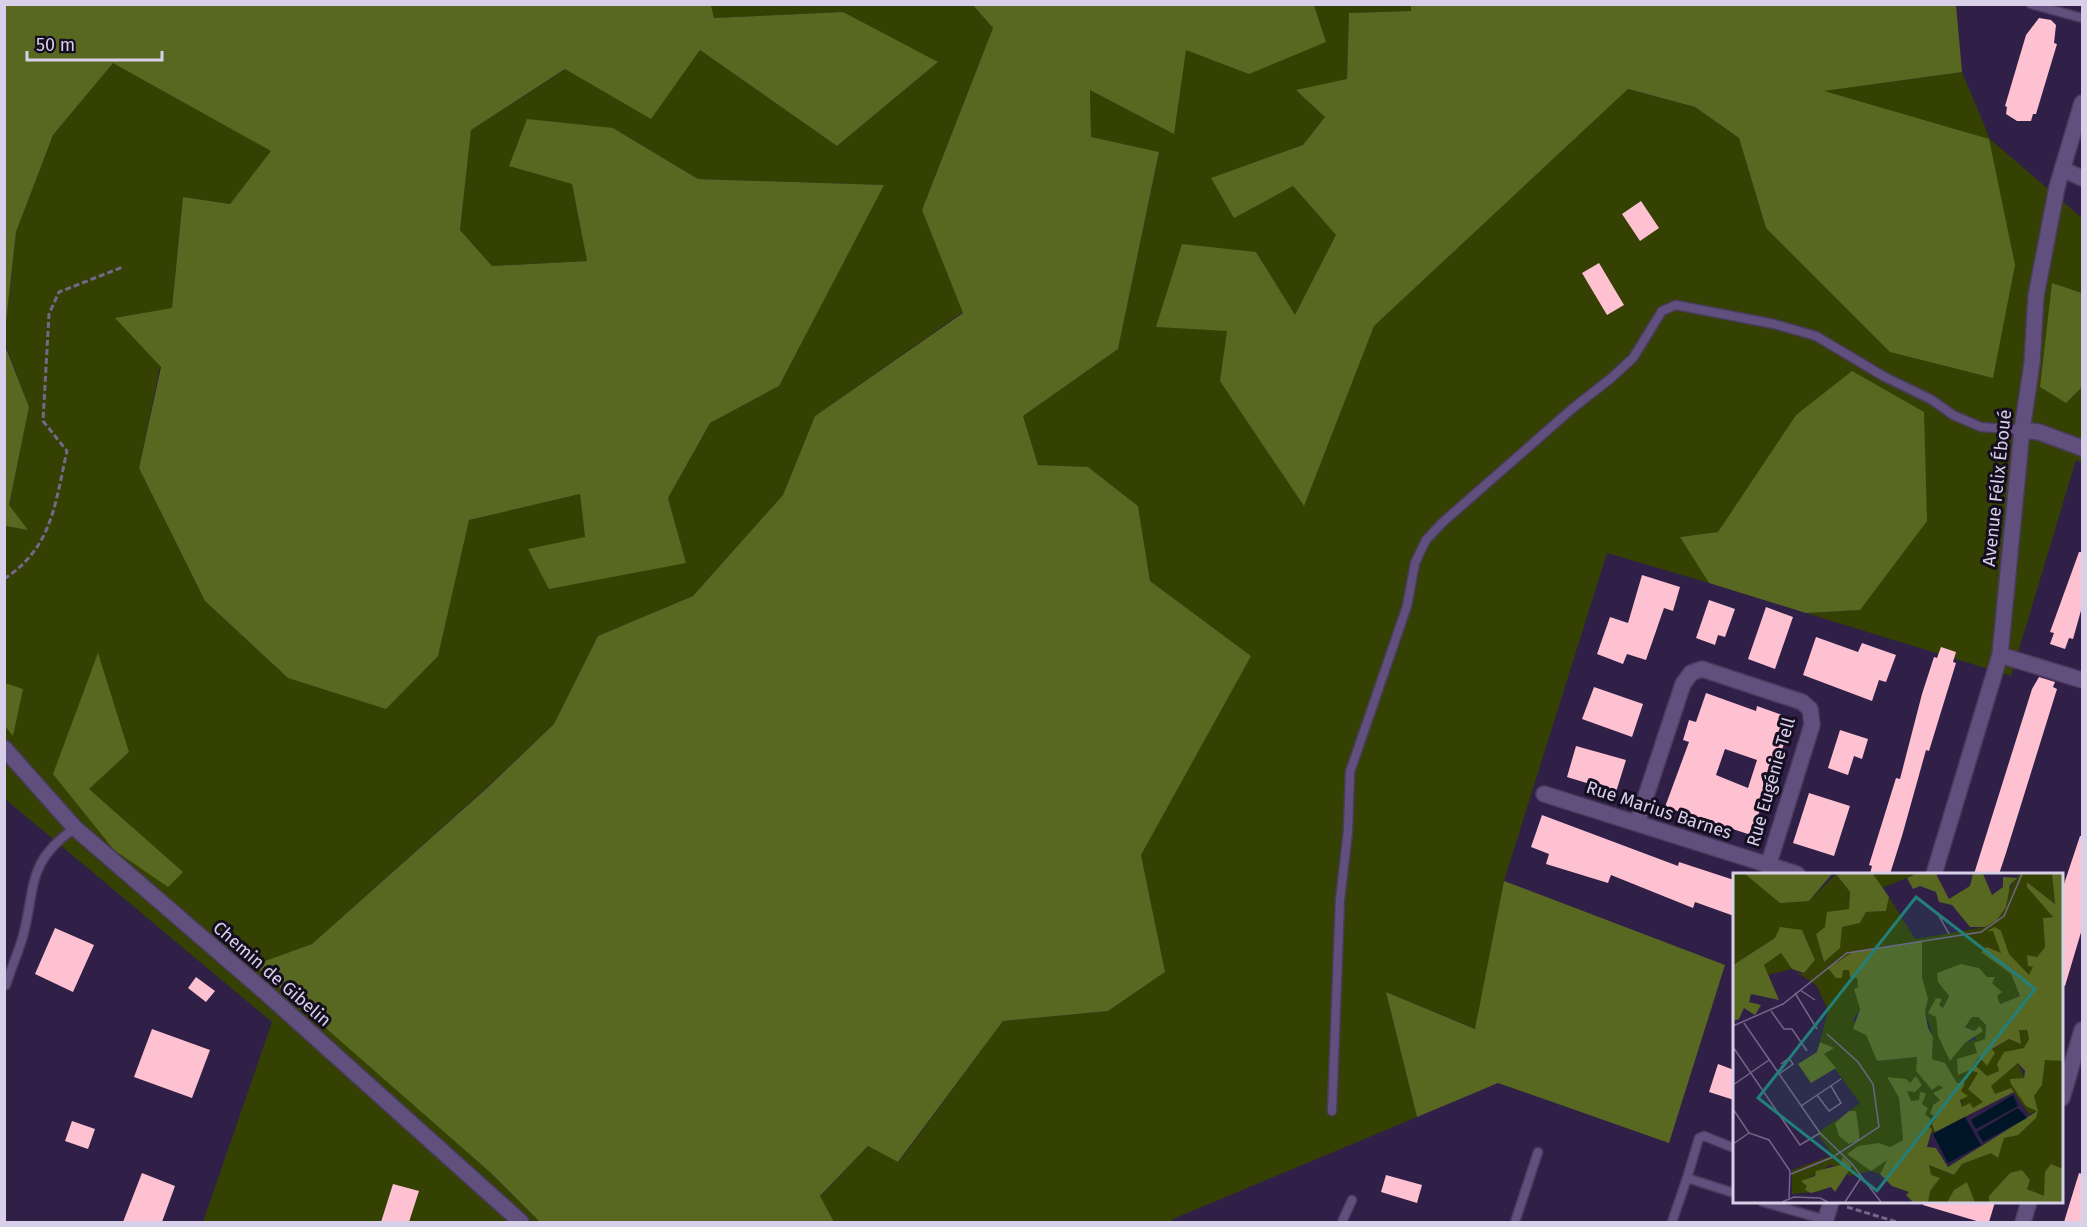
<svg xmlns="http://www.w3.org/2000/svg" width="2087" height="1227" viewBox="0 0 2087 1227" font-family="'Fira Sans',sans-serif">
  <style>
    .green { fill: #354102 }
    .forest { fill: #586821 }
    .building { fill: #fec1d1; fill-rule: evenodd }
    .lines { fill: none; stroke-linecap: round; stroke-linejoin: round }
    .service-casing { stroke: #4a3b5d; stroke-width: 11 }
    .minor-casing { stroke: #4a3b5d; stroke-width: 18 }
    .path { stroke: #746789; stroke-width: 3; stroke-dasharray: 6 3; stroke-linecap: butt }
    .service { stroke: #61507d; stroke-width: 8 }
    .minor { stroke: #61507d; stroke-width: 15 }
    .labels { text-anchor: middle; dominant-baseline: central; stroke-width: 6; stroke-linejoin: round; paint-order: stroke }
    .street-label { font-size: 18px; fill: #d8d0e9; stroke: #150e20 }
    .inset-road { fill: none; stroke: #736688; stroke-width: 1.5 }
    .view { fill: #237f7a; fill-opacity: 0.15; stroke: #237f7a; stroke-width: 3 }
    .inset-edge { fill: none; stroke: #d8d0e9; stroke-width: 3 }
  </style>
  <rect width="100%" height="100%" fill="#301f47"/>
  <path class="green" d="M711 5H973L993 28 922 210 963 312 815 416 783 495 693 596 598 636 554 724 486 788 312 944 255 965 492 1174 540 1222H203L272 1022 5 799V526L27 530 9 505 29 407 5 343V331L16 232 53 135 113 62 272 151 230 204 183 197 172 308 139 468 205 601 288 678 438 656 468 520 580 494 585 537 686 563 668 498 710 423 779 386 883 185 698 179 613 128 572 184 587 261 492 266 460 230 471 130 566 69 651 118 700 50 837 146 937 63 843 12 714 18Z
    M1314 5H1411V11L1349 13 1347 79 1325 117 1303 145 1212 178 1234 217 1293 186 1337 235 1295 316 1256 252 1156 327 1228 330 1304 505 1374 326 1627 89 1695 107 1739 138 1766 228 1823 91 1962 72 1990 139 2082 218V293L2052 283 2066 403 2082 387V463L2076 460 2011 676 1806 613 1860 610 1796 415 1718 532 1681 537 1709 583 1607 553 1504 881 1476 1029 1386 992 1417 1117 1173 1219 1171 1222H834L820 1197 868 1146 899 1162 1003 1021 1108 1011 1165 972 1141 855 1250 656 1150 581 1138 506 1088 467 1038 465 1023 416 1118 349 1159 153 1091 137 1090 90 1185 50 1326 42Z"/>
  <path class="forest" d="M711 5 714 18 843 12 938 62 837 146 700 50 651 119 565 69 471 130 460 230 492 266 587 261 572 184 509 166 527 119 613 128 698 179 884 185 779 386 710 423 668 498 686 563 549 589 528 549 585 537 580 494 469 520 438 656 386 709 288 678 205 601 139 468 161 367 115 318 172 308 183 197 230 204 271 151 113 63 53 135 16 232 5 331V5Z
    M973 5H1314L1326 42 1249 74 1186 50 1174 134 1090 90 1091 137 1159 152 1118 349 1023 416 1038 465 1088 467 1138 506 1150 581 1251 656 1141 855 1165 972 1108 1011 1003 1021 898 1162 868 1146 820 1196 834 1222H540L492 1174 254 965 312 944 487 788 554 724 598 636 693 596 783 495 815 416 963 313 922 210 993 28Z
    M1411 5H1956L1962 72 1824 91 1989 139 2015 265 1993 378 1890 352 1766 228 1739 138 1695 107 1628 89 1374 326 1304 506 1220 381 1227 331 1156 327 1182 244 1256 252 1295 315 1336 235 1293 186 1234 218 1211 178 1303 145 1325 117 1296 90 1347 79 1349 13 1411 11Z
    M2052 283 2082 293V387L2066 403 2040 387Z
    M4 343 29 407 9 505 28 530 5 526Z
    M1852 371 1924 412 1927 521 1860 610 1806 613 1709 583 1680 537 1718 532 1796 415Z
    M98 653 129 752 89 789 183 872 168 887 114 850 53 774Z
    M5 683 23 689 13 736 5 726Z
    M1504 881 1725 965 1669 1143 1498 1083 1417 1117 1386 992 1475 1029Z"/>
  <path class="building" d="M2039 18 2051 20 2056 25 2054 43 2057 44 2036 114H2033L2031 121H2017L2006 114 2007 107 2005 106 2026 35Z
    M1641 201 1659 228 1640 241 1622 214Z
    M1599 263 1624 305 1607 315 1582 273Z
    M2079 552H2082V607L2073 639 2069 638 2065 649 2050 644 2054 633 2050 632Z
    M1642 575 1680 587 1673 611 1664 608 1646 660 1627 654 1623 664 1597 654 1610 617 1628 623Z
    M1709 600 1735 609 1725 637 1718 635 1715 645 1696 638Z
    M1766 607 1793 617 1775 669 1748 659Z
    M1816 637 1858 652 1862 643 1896 655 1886 682 1879 680 1872 701 1803 675Z
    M1941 647 1956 652 1953 662 1956 663 1929 751 1926 750 1902 836 1890 874H1870L1872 866 1869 865 1896 778 1900 779 1922 694 1934 657 1937 658Z
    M2039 677 2055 682 2053 687 2057 689 2006 853 1999 874H1974L2032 689Z
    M1594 687 1643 704 1632 737 1582 719Z
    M1706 693 1756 711 1757 706 1793 719 1751 835 1665 807 1689 742 1683 740 1689 720 1696 722ZM1725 749 1757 760 1748 788 1716 775Z
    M1840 730 1868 739 1862 759 1854 756 1848 775 1828 768Z
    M1576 746 1626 760 1616 792 1567 777Z
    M1809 793 1850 806 1834 856 1793 843Z
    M1542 815 1678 866 1679 862 1734 880V916L1695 902 1693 908 1611 875 1608 883 1546 864 1549 854 1531 847Z
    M2080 836H2082V929L2065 986 2061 985 2062 890Z
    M55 928 94 945 73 992 35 974Z
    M196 977 215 991 206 1002 188 988Z
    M152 1029 210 1050 192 1098 134 1077Z
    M1718 1064 1734 1070V1100L1709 1092Z
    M72 1121 95 1129 88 1149 65 1141Z
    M142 1173 175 1186 162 1222H123Z
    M2079 1173 2082 1174V1222H2064Z
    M1386 1175 1422 1185 1417 1203 1381 1192Z
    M393 1184 419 1191 409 1222H381Z
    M1923 1202H1995L1989 1222H1980L1923 1205Z"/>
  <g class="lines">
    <defs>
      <path id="service" d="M2031 4 2082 18
        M6 985C11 969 18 953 23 936 36 887 26 862 75 828
        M1332 1111 1340 900 1348 831 1350 772 1407 606 1415 563 1426 540 1443 522 1573 408 1610 379 1633 358 1662 311 1676 305 1774 324 1816 336 1883 376 1932 400 1953 415 1981 427 2022 430
        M1687 1178 1699 1138 1704 1136 1734 1148
        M1763 1202 1826 1220
        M1342 1222 1352 1200
        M1515 1222 1538 1152
        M1672 1222 1687 1178 1734 1193"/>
      <path id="minor" d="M2064 170 2082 178
        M2022 430 2039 432 2082 448
        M2000 655 2082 680
        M4 748 75 828 265 992 521 1222
        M1544 794 1797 874
        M1637 823 1683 684 1691 673 1702 669 1802 702 1810 709 1812 725 1768 866
        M1934 874 2000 655 2022 430 2032 363 2036 296 2057 187 2082 103
        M2062 1098 2082 1030
        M1825 1222 1831 1202
        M2023 1222 2029 1202"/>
    </defs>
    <use href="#service" class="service-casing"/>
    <use href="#minor" class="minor-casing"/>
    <path class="path" d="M4 579C53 547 55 503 67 451L43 421 49 314 59 292 123 267
      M1847 1207 1897 1222"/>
    <use href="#service" class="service"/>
    <use href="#minor" class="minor"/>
  </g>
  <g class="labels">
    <g class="street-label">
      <text transform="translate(1997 488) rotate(-84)">Avenue Félix Éboué</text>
      <text transform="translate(1771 782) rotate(-74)">Rue Eugénie Tell</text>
      <text transform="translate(1659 810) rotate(18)">Rue Marius Barnes</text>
      <text transform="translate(272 974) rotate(41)">Chemin de Gibelin</text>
    </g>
  </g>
  <g transform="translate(1733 873)">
    <rect width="330" height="330" fill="#301f47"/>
    <path d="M0 1H12L76 28 103 1 117 19 116 36 83 61 91 89 106 75 109 54 127 50 133 39 153 38 156 24 182 66 252 54 286 1H319L322 31 294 9 320 44 310 45 312 74 304 84 294 82 301 94 296 103 276 81 262 54 255 58H260L266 67 268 80 254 74 252 79 278 101 287 123 266 131 264 123 205 109 216 122 210 135 206 132 196 140 203 143 217 187 232 170 243 166 241 158 232 153 239 144H245L253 152 252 166 237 197 246 184 253 192 259 177 276 166 288 171 286 157H293L296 166 291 175 270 186 266 198 254 203 242 192 239 197 245 200 251 229 240 235 237 231 229 235 228 218 212 190 199 186 200 164 192 138 195 126 190 115 187 75 104 88 109 104 110 97H116L124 105 125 114 122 116 127 136 120 147 133 162 144 188 184 184V198L200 217 206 211 211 215 207 227 200 232 197 241 205 244 199 251 202 259 198 260 189 231 178 228 173 218 189 212 183 204 177 210 155 205 166 225 170 267 157 274 146 270 155 286 147 301 138 298 116 303 113 297 119 294 97 292 69 309 90 318 59 321V297L100 282 84 260 106 245 102 250 126 259 122 239 116 238 127 230 91 181 100 175 87 169 95 138 84 113 65 100H71L82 87 69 57 42 65 0 92ZM140 1H183L149 15ZM48 80 59 96 34 102 31 92ZM312 186 330 188V296L318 292 312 324 294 316 256 323V329H242L234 310 221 317 214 329H195L196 292 220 302 229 291 265 276 271 265 285 261 304 238 296 241 278 215 262 221 257 213 285 190 305 237 301 223 309 212Z" fill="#354102"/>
    <path d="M12 1H99L76 28 47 30ZM103 1H140L156 24 153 38 133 39 127 50 109 54 107 75 91 89 83 61 92 54 94 39 116 36 117 19ZM183 1H203L216 26 237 13 240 1H250L259 22 270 14V4L284 5 277 12 273 34 264 47 252 54H237L219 32 206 29 203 19 187 13 180 16 174 5ZM319 1H330V188L312 187 309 212 301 223 305 238 303 245 285 262 271 265 265 285 258 280 229 291 221 302 196 292 198 302 207 305 197 318 195 329H180L173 322 176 319 159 313 147 301 154 287 138 298 114 281 125 273 146 270 157 274 170 267 166 225 154 204 173 206 177 210 183 203 189 212 182 219 174 218 178 228 186 227 187 219 193 220 189 231 195 235 192 241 198 246 194 252 199 256 194 274 203 275 215 294 304 238 293 233 278 211 277 206 291 205 292 198 285 190 258 213 262 221 278 215 281 219 202 259 199 251 204 244 197 241 200 232 207 227 200 220 210 215 206 212 199 217 183 198 184 184 144 188 133 162 120 156 127 136 121 116 125 114 124 105 117 104 116 97H110L109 105H103L95 95 120 79 189 68V104L195 126 192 138 195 155 200 164 199 186 212 190 224 210H232L228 218 235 223 227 227 229 234 237 230 240 235 250 229 235 216 245 200 238 197 242 192 254 203 266 198 264 191 271 179 291 175 296 166 294 157H286L288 171 276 166 259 176 262 180 254 193 246 184 237 197 225 202 224 186 244 180 241 170 252 166 253 152 245 144H239L232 154 241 158 247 153 250 158 232 170 217 188 205 163 203 144 195 140 203 125 209 126 206 132 210 135 216 123 205 109 204 100 228 91 246 95 254 104H262L259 110 269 119 264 123 267 131 287 123 278 101 248 79 254 74 268 80 260 58H254L262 54 268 58 276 81 296 102 300 94 295 93 294 82 304 84 312 74 310 45 320 44 294 14V9L322 31ZM47 54 69 57 82 87 71 100 59 96 48 80 31 92 46 127 18 121 16 129 28 132 22 142 11 135 6 146 0 148V92L42 65ZM87 169 101 175 91 181 103 195 78 210 65 191 84 179ZM116 238H123L126 259V267L116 271 106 263 102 250ZM110 284 119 293 102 319 98 314 78 320 72 317 74 313 68 308 82 303 83 298 107 292ZM318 291 330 296V329H256V323L277 300 289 297 297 307 294 316 311 323 312 299ZM234 309 242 329H209H214L221 317Z" fill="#586821"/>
    <path d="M280 222 285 233 243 256 238 247ZM285 235 294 245 250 269 244 259ZM232 244 248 272 215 290 200 261Z" fill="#001627"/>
    <path class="inset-road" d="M206 43 216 61M67 117 82 127M62 120 84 156M38 138 51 156H59L74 178M11 150 87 260 119 291 148 329M0 153 50 131 114 80 248 59 271 43 289 1M0 174 67 272 87 260M46 201 60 191 56 185 48 191M0 212 36 187M84 222 96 238 108 230 98 213M68 233 108 206M0 236 16 260 36 267 57 298 56 325M0 271 16 260M58 301 100 284 146 254 140 211 125 189 94 161M49 329 61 324 87 325 95 329M112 329 129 303"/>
    <path class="view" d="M183 24 302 116 144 318 25 225Z"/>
    <rect width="330" height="330" class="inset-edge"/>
  </g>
  <rect width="2087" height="1227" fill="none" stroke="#d8d0e9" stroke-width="12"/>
  <path d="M27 51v9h135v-9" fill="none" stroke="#d8d0e9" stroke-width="3"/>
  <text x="36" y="51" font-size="18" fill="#d8d0e9" stroke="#150e20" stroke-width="4.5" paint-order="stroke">50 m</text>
</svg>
